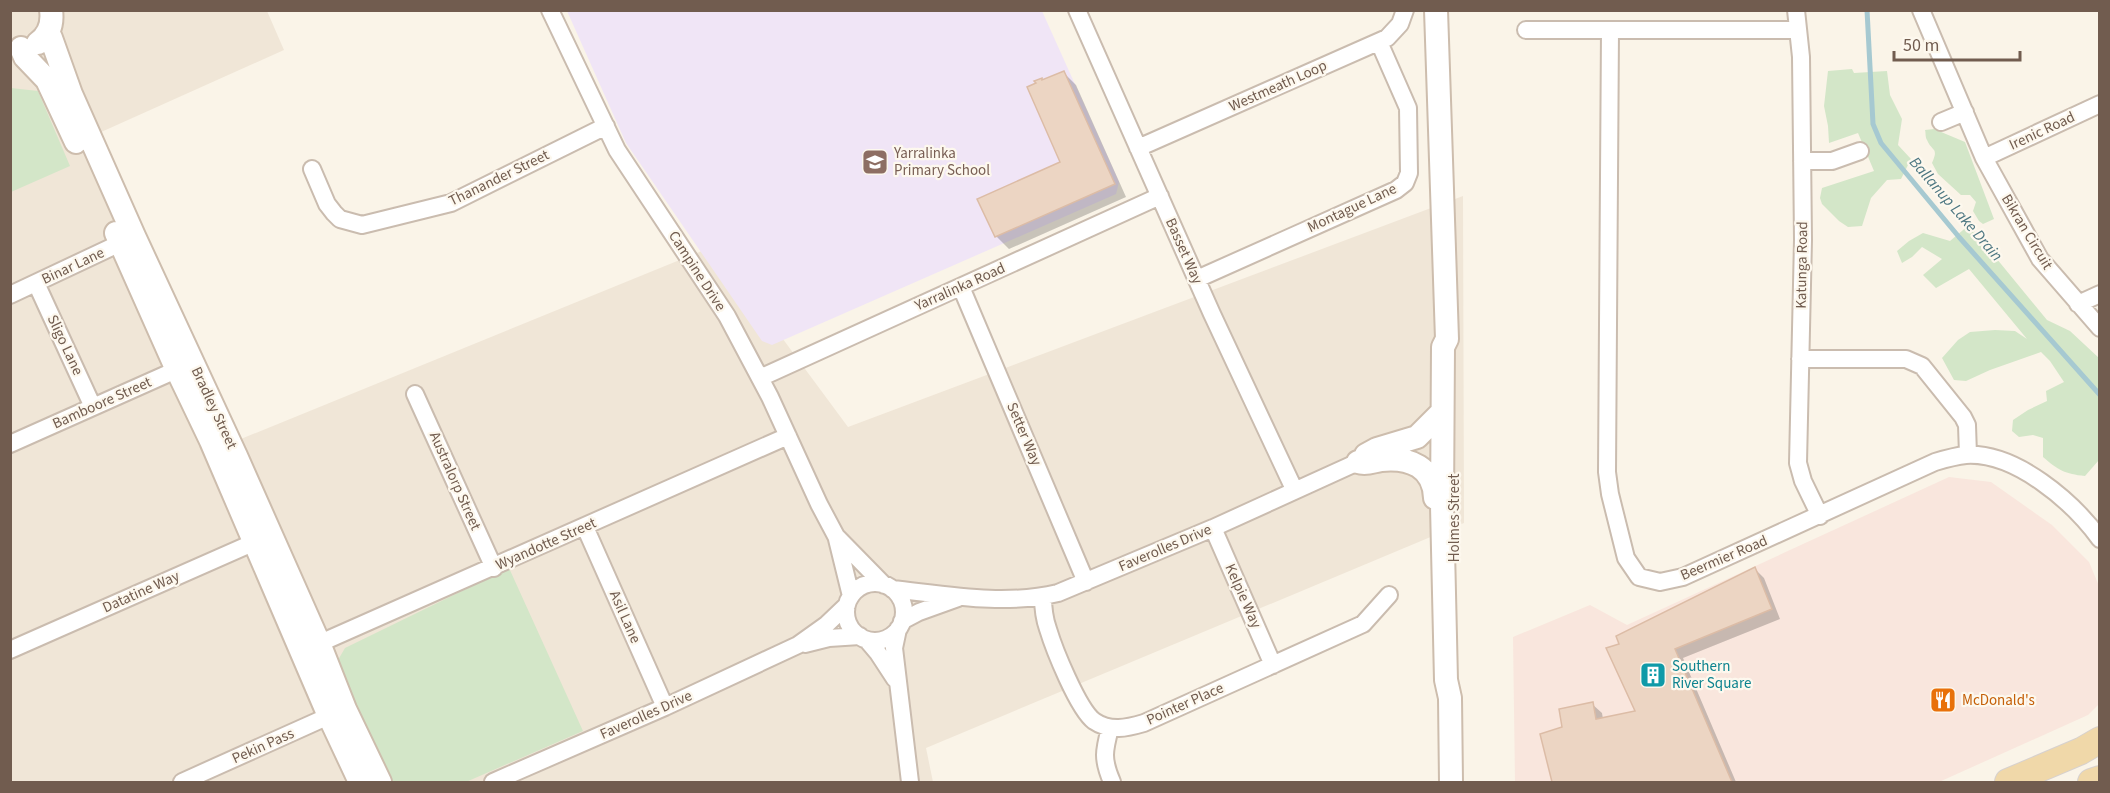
<svg xmlns="http://www.w3.org/2000/svg" width="2110" height="793" viewBox="0 0 2110 793" font-family="'Source Sans 3',sans-serif">
  <style>
    .residential { fill: #f0e6d7 }
    .commercial { fill: #f9e6dd }
    .education { fill: #f0e5f6 }
    .green { fill: #d3e6c8 }
    .shadow { fill: #0003 }
    .lines { fill: none; stroke-linecap: round; stroke-linejoin: round }
    .stream { stroke: #a6c9d1; stroke-width: 5 }
    .building { fill: #ecd5c3; stroke: #dcbca6; stroke-width: 1.5 }
    .street-casing { stroke: #cabcaf; stroke-width: 20 }
    .secondary-casing { stroke: #cdbdad; stroke-width: 26 }
    .primary-casing { stroke: #d7d1ce; stroke-width: 28 }
    .street { stroke: #fff; stroke-width: 16 }
    .secondary { stroke: #fff; stroke-width: 22 }
    .primary { stroke: #f0d8a9; stroke-width: 26 }
    .labels { text-anchor: middle; dominant-baseline: central; stroke-width: 4.5; stroke-linejoin: round; paint-order: stroke }
    .street-label { font-size: 15px; fill: #715c4f; stroke: #fdf8ee }
    .education-label { font-size: 15px; fill: #785e54; stroke: #fdf8ee; text-anchor: start }
    .culture-label { font-size: 15px; fill: #0d838f; stroke: #fdf8ee; text-anchor: start }
    .food-label { font-size: 15px; fill: #c56008; stroke: #fdf8ee; text-anchor: start }
    .water-label { font-size: 16px; font-style: italic; fill: #4c7681; stroke: #fdf8ee }
  </style>
  <rect width="100%" height="100%" fill="#faf4e8"/>
  <path class="residential" d="M10 11H267L284 50 99 133 236 441 714 246 848 427 1463 196 1464 523 926 748 933 782H11Z"/>
  <path class="commercial" d="M1949 477 1991 482 2052 525 2089 562 2099 586V704L2088 715 1939 782H1515L1513 637 1590 605 1627 625Z"/>
  <path class="education" d="M567 11H1042L1119 182 1116 194 772 345 762 341 626 143Z"/>
  <path class="green" d="M1852 69 1854 73 1887 71 1890 95 1902 119 1898 145 1911 159 1901 179 1887 180 1871 198 1862 226 1848 227 1839 221 1822 204 1820 198 1822 188 1874 171 1858 133 1829 143 1828 126 1824 106 1828 71Z
    M11 88 38 91 70 166 11 192Z
    M1934 129 1965 142 1994 219 1983 224 1979 221 1973 211 1976 202 1970 195H1961L1938 174 1932 163C1939 147 1932 152 1927 140 1925 137 1926 133 1925 130Z
    M1969 225 2047 320 2070 331 2099 358V460L2085 476C2065 474 2058 470 2043 457V438L2033 435 2019 437 2012 431 2013 420 2028 410 2047 401 2046 391 2064 382 2050 361 2041 352 1990 370 1966 381 1954 380 1942 358 1958 340 1970 332 1995 330 2015 331 2027 339 1969 269 1936 288 1923 275 1942 259 1922 247 1912 257 1902 263 1897 251 1909 241 1923 233 1950 241Z
    M509 568 583 731 466 782H388L382 773 338 660 345 648Z"/>
  <path class="shadow" d="M1063 72 1076 85 1126 197 1009 249 996 236 979 200 1062 163 1043 81Z
    M1755 569 1764 578 1780 619 1683 658 1736 782H1554L1542 735 1564 728 1592 704 1602 713 1603 719 1637 712 1620 645Z"/>
  <g class="lines">
    <path class="stream" d="M1867 10 1873 124 1881 143 1959 237 2100 395"/>
  </g>
  <path class="building" d="M1064 71 1115 184 995 237 977 199 1060 162 1027 87 1036 83 1034 81 1042 78V80Z
    M1755 567 1772 609 1675 649 1732 782H1552L1540 734 1562 727 1559 709 1593 702 1596 719 1635 711 1606 648 1619 644 1616 636Z"/>
  <g class="lines">
    <defs>
      <path id="street" d="M550 10 617 150 727 316 770 397 819 504 836 536 884 585
        M1077 10 1212 314 1294 489
        M1796 10 1801 57 1803 240 1798 463 1803 481 1820 516
        M1921 10 1984 158 2040 259 2100 328
        M1526 30H1798
        M1610 30 1607 472 1610 494 1626 558 1639 577 1660 582 1683 577 1935 462C1945 459 1955 456 1966 455 2016 452 2073 502 2100 539
        M1941 122 1965 112
        M1138 148 1387 38 1400 24 1405 10
        M1984 158 2100 104
        M1802 161H1832L1860 151
        M312 169 327 204 334 213 340 219 362 225 451 203 606 126
        M1197 279 1396 190 1405 183 1409 173 1408 108 1379 42
        M36 283 93 407
        M961 287 1086 582
        M10 295 131 238
        M2078 304 2100 294
        M1800 359H1906L1922 366 1963 417 1967 425 1968 455
        M760 378 1160 196
        M415 394 494 568
        M10 444 185 366
        M585 527 665 707
        M1213 528 1273 665
        M837 539 851 596
        M846 612a29 29 0 1 1 58 0a29 29 0 1 1-58 0Z
        M892 589C947 595 1004 606 1058 593L1213 528 1358 462
        M1043 596C1043 607 1044 618 1048 629 1054 649 1078 709 1094 721 1110 732 1127 728 1144 723L1363 624 1389 595
        M902 621 919 612 958 598
        M898 629 894 648 910 782
        M867 640 878 653 895 679
        M805 644 829 638 860 636
        M309 648 788 436
        M10 650 264 538
        M1110 728C1104 751 1102 759 1112 782
        M182 782 340 711
        M493 782 665 707 798 645 826 625 847 605"/>
      <path id="secondary" d="M1436 10 1447 339 1443 347 1442 506 1446 680 1450 698 1451 782
        M48 33 51 38 71 94 134 236 236 456 319 643 345 709 380 782
        M38 43C49 35 53 24 51 10
        M21 48 25 57 47 80 76 142
        M116 233 177 370 211 441 329 716 360 782
        M1366 455 1377 449 1417 437 1442 412
        M1358 462C1367 465 1373 461 1381 460 1410 457 1434 467 1435 498"/>
      <path id="primary" d="M2008 782 2081 751 2100 740
        M2091 782 2100 779"/>
    </defs>
    <use href="#street" class="street-casing"/>
    <use href="#secondary" class="secondary-casing"/>
    <use href="#primary" class="primary-casing"/>
    <use href="#street" class="street"/>
    <use href="#secondary" class="secondary"/>
    <use href="#primary" class="primary"/>
  </g>
  <defs>
    <symbol id="school-square" viewBox="-11 -11 22 22"><rect x="-9" y="-9" width="18" height="18" rx="4" fill="#8d6e63" stroke="#fdf8ee"/><path d="M0-5L7-2L0 1L-7-2ZM-4 1L0 2.5L4 1V4Q0 6-4 4Z" fill="#fff"/></symbol>
    <symbol id="building-square" viewBox="-11 -11 22 22"><rect x="-9" y="-9" width="18" height="18" rx="4" fill="#0f9aa8" stroke="#fdf8ee"/><path d="M-4-6H4V6H1V3H-1V6H-4ZM-2.5-4.3h1.7v1.8h-1.7ZM.8-4.3h1.7v1.8H.8ZM-2.5-1h1.7V.8h-1.7ZM.8-1h1.7V.8H.8Z" fill="#fff"/></symbol>
    <symbol id="restaurant-square" viewBox="-11 -11 22 22"><rect x="-9" y="-9" width="18" height="18" rx="4" fill="#e8710a" stroke="#fdf8ee"/><path d="M-5-6h1v4h1v-4h1v4h1v-4h1v5L-1.5 .5V6h-2V.5L-5-1ZM5-6V6H3V1.5H1.5Q1.5-4 5-6Z" fill="#fff"/></symbol>
  </defs>
  <g fill-rule="evenodd">
    <use href="#school-square" x="860" y="147" width="30" height="30"/>
    <use href="#building-square" x="1638" y="660" width="30" height="30"/>
    <use href="#restaurant-square" x="1928" y="685" width="30" height="30"/>
  </g>
  <g class="labels">
    <g class="street-label">
      <text transform="translate(1278 86) rotate(-24)">Westmeath Loop</text>
      <text transform="translate(2042 131) rotate(-25)">Irenic Road</text>
      <text transform="translate(499 178) rotate(-26)">Thanander Street</text>
      <text transform="translate(1352 208) rotate(-25)">Montague Lane</text>
      <text transform="translate(2027 232) rotate(59)">Bikran Circuit</text>
      <text transform="translate(1184 251) rotate(66)">Basset Way</text>
      <text transform="translate(1802 265) rotate(-89)">Katunga Road</text>
      <text transform="translate(73 266) rotate(-25)">Binar Lane</text>
      <text transform="translate(697 271) rotate(57)">Campine Drive</text>
      <text transform="translate(960 287) rotate(-24)">Yarralinka Road</text>
      <text transform="translate(65 345) rotate(65)">Sligo Lane</text>
      <text transform="translate(102 403) rotate(-24)">Bamboore Street</text>
      <text transform="translate(214 408) rotate(65)">Bradley Street</text>
      <text transform="translate(1024 434) rotate(67)">Setter Way</text>
      <text transform="translate(455 481) rotate(66)">Australorp Street</text>
      <text transform="translate(1454 518) rotate(-90)">Holmes Street</text>
      <text transform="translate(546 544) rotate(-24)">Wyandotte Street</text>
      <text transform="translate(1165 548) rotate(-23)">Faverolles Drive</text>
      <text transform="translate(1724 558) rotate(-23)">Beermier Road</text>
      <text transform="translate(141 592) rotate(-24)">Datatine Way</text>
      <text transform="translate(1243 596) rotate(66)">Kelpie Way</text>
      <text transform="translate(625 617) rotate(66)">Asil Lane</text>
      <text transform="translate(1185 704) rotate(-24)">Pointer Place</text>
      <text transform="translate(646 715) rotate(-24)">Faverolles Drive</text>
      <text transform="translate(263 746) rotate(-24)">Pekin Pass</text>
    </g>
    <g class="education-label">
      <text x="894" y="153">Yarralinka<tspan x="894" dy="17">Primary School</tspan></text>
    </g>
    <g class="culture-label">
      <text x="1672" y="666">Southern<tspan x="1672" dy="17">River Square</tspan></text>
    </g>
    <g class="food-label">
      <text x="1962" y="700">McDonald's</text>
    </g>
    <g class="water-label">
      <text transform="translate(1956 209) rotate(49)">Ballanup Lake Drain</text>
    </g>
  </g>
  <rect width="2110" height="793" fill="none" stroke="#715c4f" stroke-width="24"/>
  <path d="M1894 51v9h126v-9" fill="none" stroke="#715c4f" stroke-width="3"/>
  <text x="1903" y="51" font-size="18" fill="#715c4f" stroke="#fdf8ee" stroke-width="4.5" paint-order="stroke">50 m</text>
</svg>
